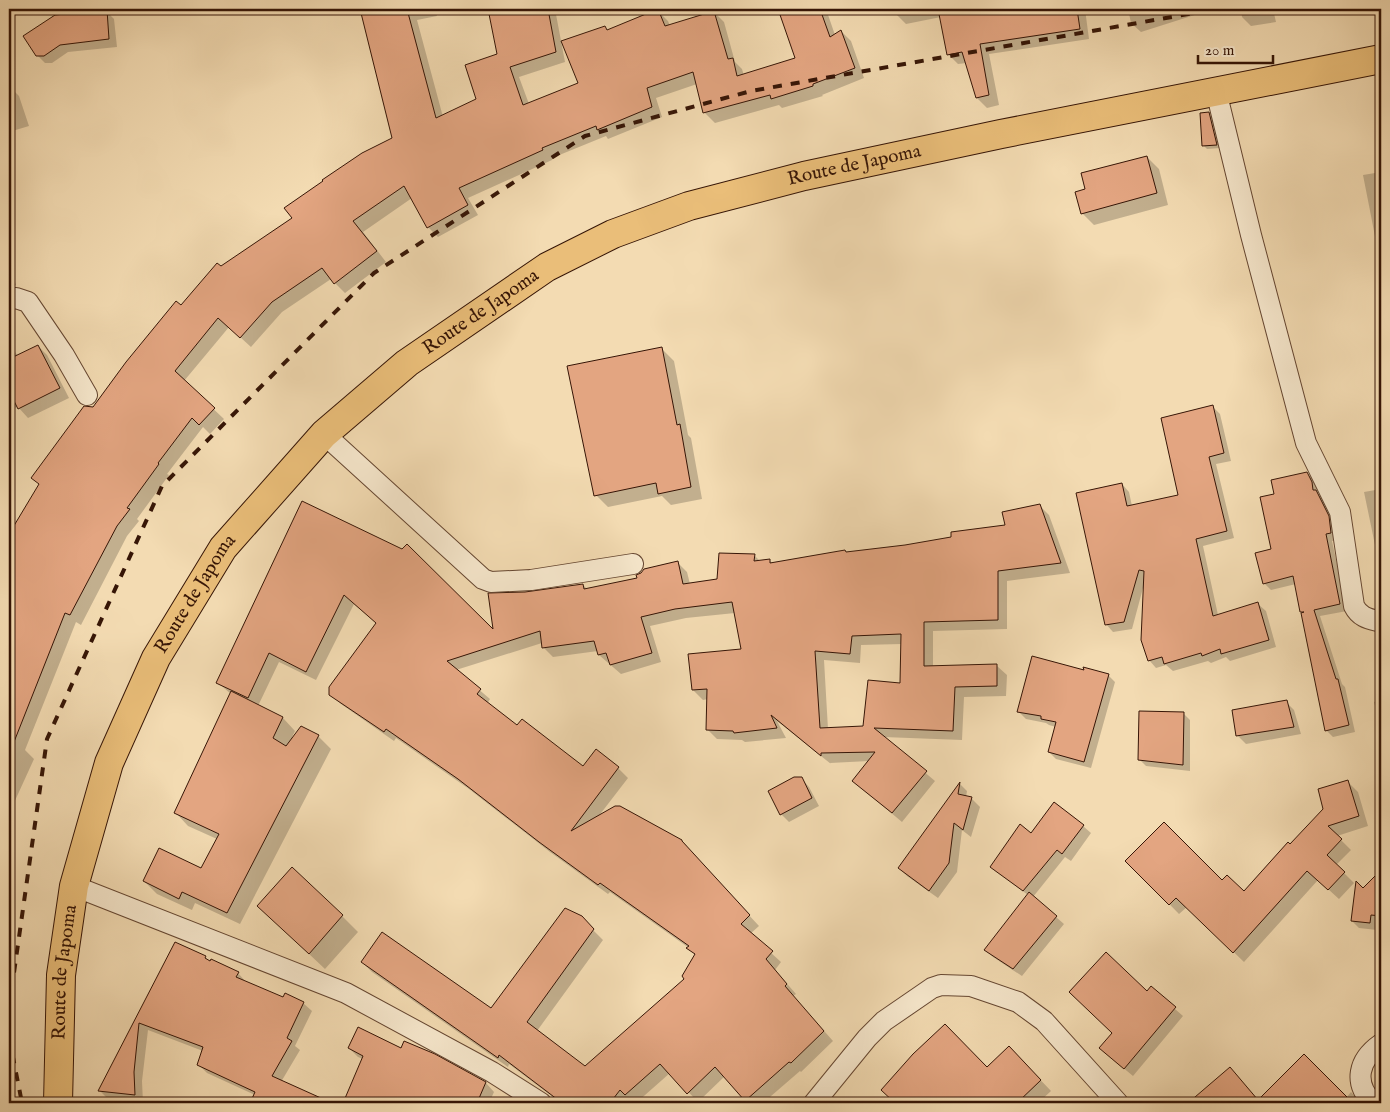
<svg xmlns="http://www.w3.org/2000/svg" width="1390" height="1112" viewBox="0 0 1390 1112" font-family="'IM FELL English',serif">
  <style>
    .shadow { fill: #0003; fill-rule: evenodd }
    .building { fill: #e3a581; stroke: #361506; fill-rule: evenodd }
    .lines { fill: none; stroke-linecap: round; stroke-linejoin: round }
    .street-casing { stroke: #654631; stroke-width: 22 }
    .primary-casing { stroke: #361506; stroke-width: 30 }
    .street { stroke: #f7e8cd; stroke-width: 20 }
    .primary { stroke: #eabe79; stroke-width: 28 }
    .rail { stroke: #361506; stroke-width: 4; stroke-dasharray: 9 9; stroke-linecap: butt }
    .labels { text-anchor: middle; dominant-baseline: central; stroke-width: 4; stroke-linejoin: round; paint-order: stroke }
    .street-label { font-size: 19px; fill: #361506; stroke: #f7e8cd }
  </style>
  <rect width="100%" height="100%" fill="#f3dbb2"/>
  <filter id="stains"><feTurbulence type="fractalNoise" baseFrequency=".004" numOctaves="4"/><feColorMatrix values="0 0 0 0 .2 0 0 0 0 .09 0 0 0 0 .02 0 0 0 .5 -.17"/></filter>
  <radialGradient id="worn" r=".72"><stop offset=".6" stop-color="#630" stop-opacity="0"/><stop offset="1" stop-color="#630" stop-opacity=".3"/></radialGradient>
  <path class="shadow" d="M361 9H435L437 16 417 20 443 117 477 100 498 55 489 9H555L565 62 519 77 529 104 580 83 605 28 608 31 658 11 668 21 670 26 714 12 724 22 735 62 742 69 744 76 796 59 779 9H826L835 35 841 31 851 41 864 78 822 95 823 96 782 108 779 105 715 123 704 112 697 84 656 98 662 117 608 139 606 136 552 158V160L468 198 478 215 438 237 428 227 412 198 363 232 386 262 345 293 331 279 282 312 251 347 229 327 184 381 224 419 210 434 203 427 167 474 169 475 137 519 139 521 127 536 81 625 76 622 25 750 34 759 13 805 9 820V537L93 409 182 307 220 267 293 219 393 138Z
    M895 9H1085L1089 39 989 54 999 105 987 108 977 98 967 63 958 64 948 54 941 17 906 24 896 14Z
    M1128 9H1230L1207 14 1204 12 1141 32 1131 23Z
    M1241 9H1273L1276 22 1251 26 1242 17Z
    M106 11 114 19 117 47 68 52 52 63H45L37 55Z
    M11 88 19 96 29 126 9 132V89Z
    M1208 113 1212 117 1220 148 1207 149 1203 145Z
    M1147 157 1159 169 1168 205 1094 225 1082 213 1086 190Z
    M1381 172V267L1363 175Z
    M9 263 16 285 9 288Z
    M38 346 47 355 69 398 28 418 18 407 9 409V355L15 352 18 356Z
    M662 349 674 361 688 435 691 438 702 499 671 505 662 496 608 507 596 495Z
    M1213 407 1220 414 1231 461 1216 464 1234 538 1203 546 1218 615 1258 604 1266 611 1276 647 1230 661 1226 657 1211 663 1208 661 1173 671 1166 665 1156 668 1149 660 1143 588 1132 629 1113 632 1106 624 1122 484 1129 492 1132 506 1180 496Z
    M1307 473 1314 480 1319 495 1323 498 1335 524 1337 540 1332 541 1347 611 1320 616 1342 684 1345 687 1355 732 1333 737 1326 730 1296 584 1271 590 1264 583 1273 550 1275 495Z
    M1381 489V551L1375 545 1364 492Z
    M303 503 494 633 526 594 583 585 587 589 638 579 677 562 687 572 690 584 719 580 754 555 760 561 769 560 773 564 905 546 1007 526 1039 505 1049 515 1070 573 1007 581V629L933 631V667L997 666 1007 675 1006 696 964 697 962 740 883 737 935 781 902 822 853 781 869 761 830 763 831 764 777 721 786 738 745 742 742 740 717 739 707 729 708 699 703 700 693 690 743 650 735 613 686 618 650 626 661 662 621 674 599 655 598 651 553 657 543 647 542 643 456 670 490 699 487 704 518 727 583 768 596 751 618 768 628 778 598 817 682 841 687 846H685L759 926 750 934 781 962 775 970 796 994 793 996 833 1041 801 1072 800 1071 763 1103H749L725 1076 698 1102 670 1073 636 1103 630 1099 627 1103H561L509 1064 508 1067 372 972 362 962 492 1010 591 928 603 940 537 1031 585 1068 686 979 696 956 689 948 610 892 608 894 550 852 469 789 396 738 394 741 341 704 331 694 377 624 354 604 316 680 279 662 258 706 283 718 295 731 292 737 294 738 301 728 318 736 331 749 240 924 195 903 192 910 157 894 144 881 202 870 217 839 188 826 176 813 231 694 217 682ZM902 644V685L864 728 828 729 824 660 860 663 861 645Z
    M1085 672 1108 675 1115 682 1091 768 1056 759 1049 752 1056 727 1049 725 1046 723 1026 719 1019 712Z
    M1381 700V727L1374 702Z
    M1286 702 1294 710 1301 734 1246 744 1238 736 1233 711Z
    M1183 713 1190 720V771L1146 766 1139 759Z
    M801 778 809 787 819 806 789 822 781 814 769 791Z
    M1348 782 1358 792 1368 826 1337 836 1351 850 1336 865 1354 883 1339 899 1318 880 1244 962 1187 907 1179 914 1127 861 1222 881 1244 892 1290 846Z
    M960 784 967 791 966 797 972 799 980 807 971 837 962 830 957 872 938 898 907 876 899 868Z
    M1083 826 1091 833 1071 861 1065 857 1033 897 1064 924 1022 976 993 957 985 950 1028 895 1000 874 992 867 1031 834Z
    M1377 876H1381V922H1378L1377 930 1359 928 1352 921 1363 889Z
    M342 916 358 932 325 969 275 922Z
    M176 943 205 957 210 962 238 973 246 982 283 999 303 1003 312 1011 295 1046 300 1050 281 1082 329 1103H251L255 1095 207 1073 199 1065 203 1051 148 1030 142 1081 143 1103 108 1099 100 1091Z
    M1151 988 1183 1016 1133 1076 1109 1056Z
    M1009 1047 1051 1091 1038 1103H896L882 1090 987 1069Z
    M349 1048 402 1049 434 1056 486 1083 494 1092 489 1103H345L363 1059 358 1057Z
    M1230 1069 1261 1103H1190Z
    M1351 1092 1361 1103H1275L1266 1094 1346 1098Z"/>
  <path class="building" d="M360 9H407L436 118 476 99 465 65 497 54 488 9H548L556 52 510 67 523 105 578 83 561 41 605 26 607 30 658 9 665 26 714 11 728 59 733 58 737 76 795 58 778 9H820L830 37 841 30 855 68 813 84V86L771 99 770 95 703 113 693 72 647 88 652 107 597 130 596 126 542 148 543 150 459 188 468 205 427 228 404 186 353 221 377 251 334 284 322 268 272 302 240 338 218 318 175 371 215 408 199 425 192 418 158 463 159 464 127 508 130 509 117 526 70 615 65 613 10 752H9V534L39 484 31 478 84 406 93 407 126 362 176 301 181 305 217 263 221 266 292 218 284 208 323 181 322 180 362 153 392 138Z
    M938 9H1077L1080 29 980 44 989 95 976 98 962 52 947 55Z
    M107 10 109 39 60 45 44 56H36L23 36 55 15Z
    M1209 112 1217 145 1202 146 1200 113Z
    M1147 156 1157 193 1081 214 1075 192 1085 189 1081 173Z
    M38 345 60 388 18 409 9 391V359Z
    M662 347 677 425 680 424 691 487 658 494 656 483 594 496 567 366Z
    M1213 405 1224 453 1209 457 1227 531 1196 539 1213 616 1258 602 1269 640 1221 654 1220 649 1202 656 1201 653 1164 664 1162 657 1148 661 1141 640 1144 571 1139 570 1124 622 1105 625 1076 493 1122 483 1127 506 1178 495 1161 418Z
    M1307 472 1312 482 1313 490H1316L1329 516 1331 533 1326 534 1340 604 1314 610 1336 679H1338L1349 725 1325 731 1301 613 1304 612H1300L1293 576 1263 584 1255 553 1271 549 1260 497 1274 494 1271 480Z
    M302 501 402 549 407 544 493 629 488 593 525 592 583 584 584 589 637 578 636 575 641 573 644 569 678 561 683 584 717 579 719 553 755 554 754 561 770 559V563L845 550 846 552 905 545 951 537V532L1005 525 1002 512 1040 504 1061 563 998 571V620L924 622V666L997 664V686L955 687 953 731 874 728 927 771 892 813 852 781 875 752 821 753V756L771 715 777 728 734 733 733 731 706 730 707 689 692 690 688 654 741 649 732 602 675 609 641 617 652 653 610 665 606 653 598 655 594 641 542 648 540 631 447 661 481 689 477 694 517 725 522 719 583 766 596 749 619 767 571 831 615 806H620L682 840V841L750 915 741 924 773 951 766 959 787 984 785 986 824 1031 791 1063 789 1062 745 1101 715 1067 687 1094 660 1064 625 1095 620 1090 610 1103H562L499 1055 498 1058 361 962 382 932 491 1008 565 908 582 916 594 929 527 1022 585 1066 684 979 682 976 695 954 686 948 689 946 600 883 598 885 539 842 458 779 386 729 384 732 329 695V687L376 623 344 595 306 672 269 653 248 698 216 683ZM901 634 900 683 868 680 863 726 820 728 815 651 850 654 852 636Z
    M1032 656 1084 670 1083 667 1109 674 1084 762 1048 752 1056 722 1041 719V716L1017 712Z
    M231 691 283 717 273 738 286 746 301 726 319 735 227 913 182 892 179 899 143 881 159 848 201 868 219 834 174 813Z
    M1287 700 1294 727 1236 736 1232 710Z
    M1139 711 1184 712 1183 765 1138 760Z
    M794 777H802L812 798 780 815 768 791Z
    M1348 780 1359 816 1328 826 1342 839 1327 855 1345 872 1328 890 1307 871 1233 953 1176 898 1169 905 1125 861 1164 822 1222 880 1227 875 1244 891 1288 842 1290 844 1323 809 1318 789Z
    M960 782 958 794 972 797 963 830 954 823 949 863 929 891 898 868Z
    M1054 802 1084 825 1062 854 1057 850 1023 891 990 867 1020 824 1031 833Z
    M292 867 343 915 309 954 257 906Z
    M1376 875 1381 892V916L1371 915 1370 923 1351 921 1356 881 1363 888Z
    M1029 892 1057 916 1013 969 984 950Z
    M175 942 206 956 205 958 210 961 211 959 239 972 236 977 283 997 285 993 304 1002 287 1038 292 1041 272 1076 332 1103H250L255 1092 197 1065 203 1047 139 1023 134 1072 135 1095 98 1091Z
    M1106 952 1147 991 1151 986 1176 1007 1124 1069 1099 1048 1112 1033 1069 992Z
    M945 1024 987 1067 1009 1046 1041 1080 1017 1103H895L881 1090 913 1054Z
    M358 1027 401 1048 404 1041 435 1054 486 1082 477 1103H343L363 1056 348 1048Z
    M1304 1054 1353 1103H1188L1230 1067 1258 1100Z"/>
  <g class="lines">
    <defs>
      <path id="street" d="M1216 91 1251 235 1306 443 1340 512 1354 606C1360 618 1370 619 1381 622
        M9 299 16 298 28 302 64 355 87 395
        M324 434 483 579 491 582 531 580 633 564
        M74 886 346 993 492 1072 541 1103
        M814 1103 867 1038 884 1021 932 988 941 985 971 986 1018 1002 1044 1021 1118 1103
        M1373 1103C1353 1083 1358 1060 1381 1044"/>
      <g id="primary">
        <path id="s1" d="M58 1103 61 975 74 886 109 763 156 658 223 548 324 434 407 363 547 267 613 234 689 206 804 176 1001 134 1381 59"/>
      </g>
    </defs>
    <use href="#street" class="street-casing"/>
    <use href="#primary" class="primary-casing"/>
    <use href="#street" class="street"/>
    <use href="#primary" class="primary"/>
    <path class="rail" d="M9 1008 47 739 162 486 374 273 585 136 751 91 1217 9
      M9 1037 22 1103"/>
  </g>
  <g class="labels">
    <g class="street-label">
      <text stroke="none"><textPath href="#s1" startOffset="1346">Route de Japoma</textPath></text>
      <text stroke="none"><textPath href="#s1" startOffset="941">Route de Japoma</textPath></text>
      <text stroke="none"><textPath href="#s1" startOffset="536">Route de Japoma</textPath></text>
      <text stroke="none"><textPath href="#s1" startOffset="131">Route de Japoma</textPath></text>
    </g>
  </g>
  <rect width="1390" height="1112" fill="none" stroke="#f3dbb2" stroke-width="30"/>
  <rect x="10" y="10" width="1370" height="1092" fill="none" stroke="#361506" stroke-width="2.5"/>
  <rect x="15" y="15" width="1360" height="1082" fill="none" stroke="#361506"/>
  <path d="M1198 55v8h75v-8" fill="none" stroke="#361506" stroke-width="2.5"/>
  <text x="1205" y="55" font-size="15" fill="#361506" stroke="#f7e8cd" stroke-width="4" paint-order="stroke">20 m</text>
  <rect width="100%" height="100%" filter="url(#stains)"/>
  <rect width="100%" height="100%" fill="url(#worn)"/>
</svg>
